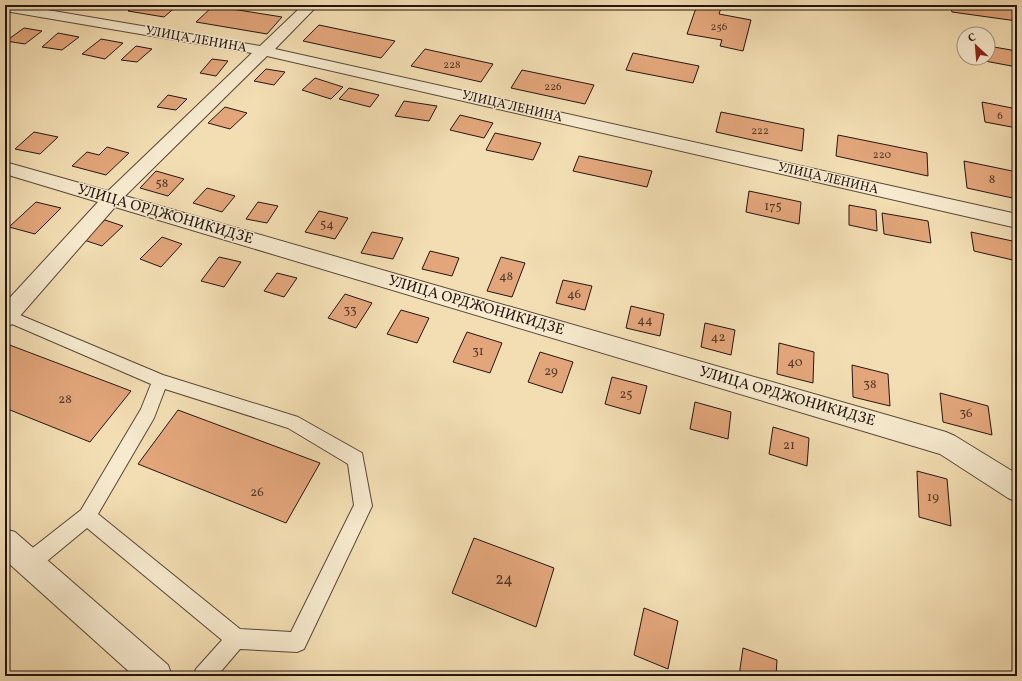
<svg xmlns="http://www.w3.org/2000/svg" width="1022" height="681" viewBox="0 0 1022 681" font-family="Vollkorn,serif">
  <style>
    .building { fill: #e3a67b; stroke: #24150f }
    .lines { fill: none; stroke-linecap: round; stroke-linejoin: round }
    .lane-casing { stroke: #584738; stroke-width: 2 }
    .street-casing { stroke: #584738; stroke-width: 2 }
    .lane { fill: #f7eace; fill-rule: evenodd }
    .street { fill: #f7eace; fill-rule: evenodd }
    .labels { text-anchor: middle; dominant-baseline: central; stroke-width: 3; stroke-linejoin: round; paint-order: stroke }
    .far-number-label { font-size: 11px; fill: #54392a }
    .far-street-label { font-size: 13px; fill: #24150f; stroke: #f7eace }
    .number-label { font-size: 13px; fill: #54392a }
    .street-label { font-size: 15px; fill: #24150f; stroke: #f7eace }
    .near-number-label { font-size: 16px; fill: #54392a }
  </style>
  <rect width="100%" height="100%" fill="#f3deb3"/>
  <filter id="stains"><feTurbulence type="fractalNoise" baseFrequency=".005" numOctaves="4"/><feColorMatrix values="0 0 0 0 .2 0 0 0 0 .09 0 0 0 0 .02 0 0 0 .5 -.17"/></filter>
  <radialGradient id="worn" r=".72"><stop offset=".6" stop-color="#630" stop-opacity="0"/><stop offset="1" stop-color="#630" stop-opacity=".3"/></radialGradient>
  <path class="building" d="M136 5H178L164 17 128 11Z
    M697 5 721 8 719 14 751 20 743 51 720 46 722 40 687 34Z
    M950 5H1017V21L952 12Z
    M213 6 282 17 267 34 196 22Z
    M319 25 395 41 381 58 303 41Z
    M24 28 42 31 25 44 6 41Z
    M58 33 79 37 62 50 42 47Z
    M101 39 123 43 105 59 82 54Z
    M136 46 152 49 137 62 121 60Z
    M988 46 1017 51V67L974 59 988 58Z
    M425 49 493 64 481 82 411 66Z
    M633 53 699 66 693 83 626 70Z
    M212 59 228 61 216 76 200 73Z
    M266 69 285 72 274 85 254 81Z
    M522 70 594 85 585 104 511 88Z
    M315 78 343 87 331 99 302 90Z
    M349 88 379 95 370 107 339 99Z
    M168 95 187 99 176 110 157 107Z
    M404 101 437 106 429 121 395 116Z
    M982 102 1017 109V128L985 122Z
    M225 107 247 113 230 129 208 123Z
    M721 112 804 129 802 151 716 132Z
    M460 115 493 123 484 138 450 130Z
    M34 132 58 137 40 154 15 149Z
    M495 133 541 143 533 160 486 150Z
    M838 135 927 153 928 176 836 156Z
    M107 147 129 153 106 175 72 166 87 152 99 155Z
    M579 156 652 171 647 187 573 171Z
    M964 161 1017 172V199L967 188Z
    M156 171 184 179 168 196 140 188Z
    M207 188 235 196 222 212 193 203Z
    M749 191 801 202 799 224 746 212Z
    M36 202 61 208 35 234 9 227Z
    M258 202 278 206 267 223 246 219Z
    M849 205 876 210 877 231 849 225Z
    M319 211 348 218 335 239 305 232Z
    M882 213 928 221 931 243 884 234Z
    M105 220 123 226 102 246 84 240Z
    M372 232 403 238 393 259 361 253Z
    M971 232 1017 242V261L974 251Z
    M162 237 182 244 161 267 140 259Z
    M430 251 459 258 452 276 422 269Z
    M219 257 241 262 224 287 201 281Z
    M501 257 525 263 512 297 487 291Z
    M277 273 297 278 284 297 264 291Z
    M563 280 592 286 585 310 556 303Z
    M345 294 372 303 356 328 328 318Z
    M631 306 664 314 660 336 626 328Z
    M401 310 429 318 417 343 387 334Z
    M705 323 735 330 731 355 701 347Z
    M467 332 502 343 490 373 453 362Z
    M779 343 814 352 813 383 777 374Z
    M7 344 131 391 90 442 5 408V346Z
    M540 352 573 362 562 393 528 382Z
    M852 365 888 374 890 406 853 397Z
    M612 377 647 386 640 414 605 404Z
    M940 393 988 406 992 435 943 422Z
    M695 402 731 412 728 439 690 429Z
    M178 410 320 463 286 523 138 464Z
    M773 427 809 438 807 466 769 454Z
    M917 471 947 479 951 526 919 517Z
    M474 538 554 568 536 627 452 593Z
    M644 608 678 621 668 669 634 655Z
    M743 648 777 660 776 676H739Z"/>
  <g class="lines">
    <defs>
      <path id="lane" d="M8 310 163 375 298 417 362 453 372 506 304 649 297 652 240 649 217 676H193L196 669 222 640 87 528 35 571 28 573 21 571 19 564 21 557 81 510 141 409 151 384 5 321V311ZM165 389 288 428 348 464 354 505 291 632 240 629 98 514 154 418Z"/>
      <path id="street" d="M5 5H18L260 46 303 5H318L275 49 1017 214V228L267 56 125 196 946 432 955 436 1017 474V502L1008 498 940 454 115 207 13 324 5 327V303L98 202 5 174V162L108 191 252 53 5 11Z
        M5 529 15 532 168 665 172 676H134L5 560Z"/>
    </defs>
    <use href="#lane" class="lane-casing"/>
    <use href="#street" class="street-casing"/>
    <use href="#lane" class="lane"/>
    <use href="#street" class="street"/>
  </g>
  <g class="labels">
    <g class="far-number-label">
      <text x="719" y="27">256</text>
      <text x="452" y="65">228</text>
      <text x="553" y="87">226</text>
      <text x="1000" y="116">6</text>
      <text x="760" y="131">222</text>
      <text x="882" y="155">220</text>
    </g>
    <g class="far-street-label">
      <text transform="translate(196 40) rotate(10)">УЛИЦА ЛЕНИНА</text>
      <text transform="translate(512 107) rotate(13)">УЛИЦА ЛЕНИНА</text>
      <text transform="translate(828 179) rotate(13)">УЛИЦА ЛЕНИНА</text>
    </g>
    <g class="number-label">
      <text x="992" y="180">8</text>
      <text x="162" y="184">58</text>
      <text x="773" y="207">175</text>
      <text x="327" y="225">54</text>
      <text x="506" y="277">48</text>
      <text x="574" y="295">46</text>
      <text x="350" y="311">33</text>
      <text x="645" y="321">44</text>
      <text x="718" y="338">42</text>
      <text x="478" y="352">31</text>
      <text x="795" y="363">40</text>
      <text x="551" y="372">29</text>
      <text x="870" y="385">38</text>
      <text x="626" y="395">25</text>
      <text x="65" y="400">28</text>
      <text x="966" y="414">36</text>
      <text x="789" y="446">21</text>
      <text x="257" y="493">26</text>
      <text x="933" y="498">19</text>
    </g>
    <g class="street-label">
      <text transform="translate(165 215) rotate(16)">УЛИЦА ОРДЖОНИКИДЗЕ</text>
      <text transform="translate(476 306) rotate(16)">УЛИЦА ОРДЖОНИКИДЗЕ</text>
      <text transform="translate(787 397) rotate(16)">УЛИЦА ОРДЖОНИКИДЗЕ</text>
    </g>
    <g class="near-number-label">
      <text x="504" y="580">24</text>
    </g>
  </g>
  <rect width="1022" height="681" fill="none" stroke="#f3deb3" stroke-width="20"/>
  <rect x="6" y="6" width="1010" height="669" fill="none" stroke="#24150f" stroke-width="2"/>
  <rect x="10" y="10" width="1002" height="661" fill="none" stroke="#24150f"/>
  <g transform="translate(976 46) rotate(334)"><circle r="19" fill="#f7eace" stroke="#a39582"/>
  <path d="M0-3L7 15L0 10L-7 15Z" fill="#8f2418"/>
  <text y="-6" font-size="11" font-weight="bold" text-anchor="middle" fill="#24150f">С</text>
  </g>
  <rect width="100%" height="100%" filter="url(#stains)"/>
  <rect width="100%" height="100%" fill="url(#worn)"/>
</svg>
